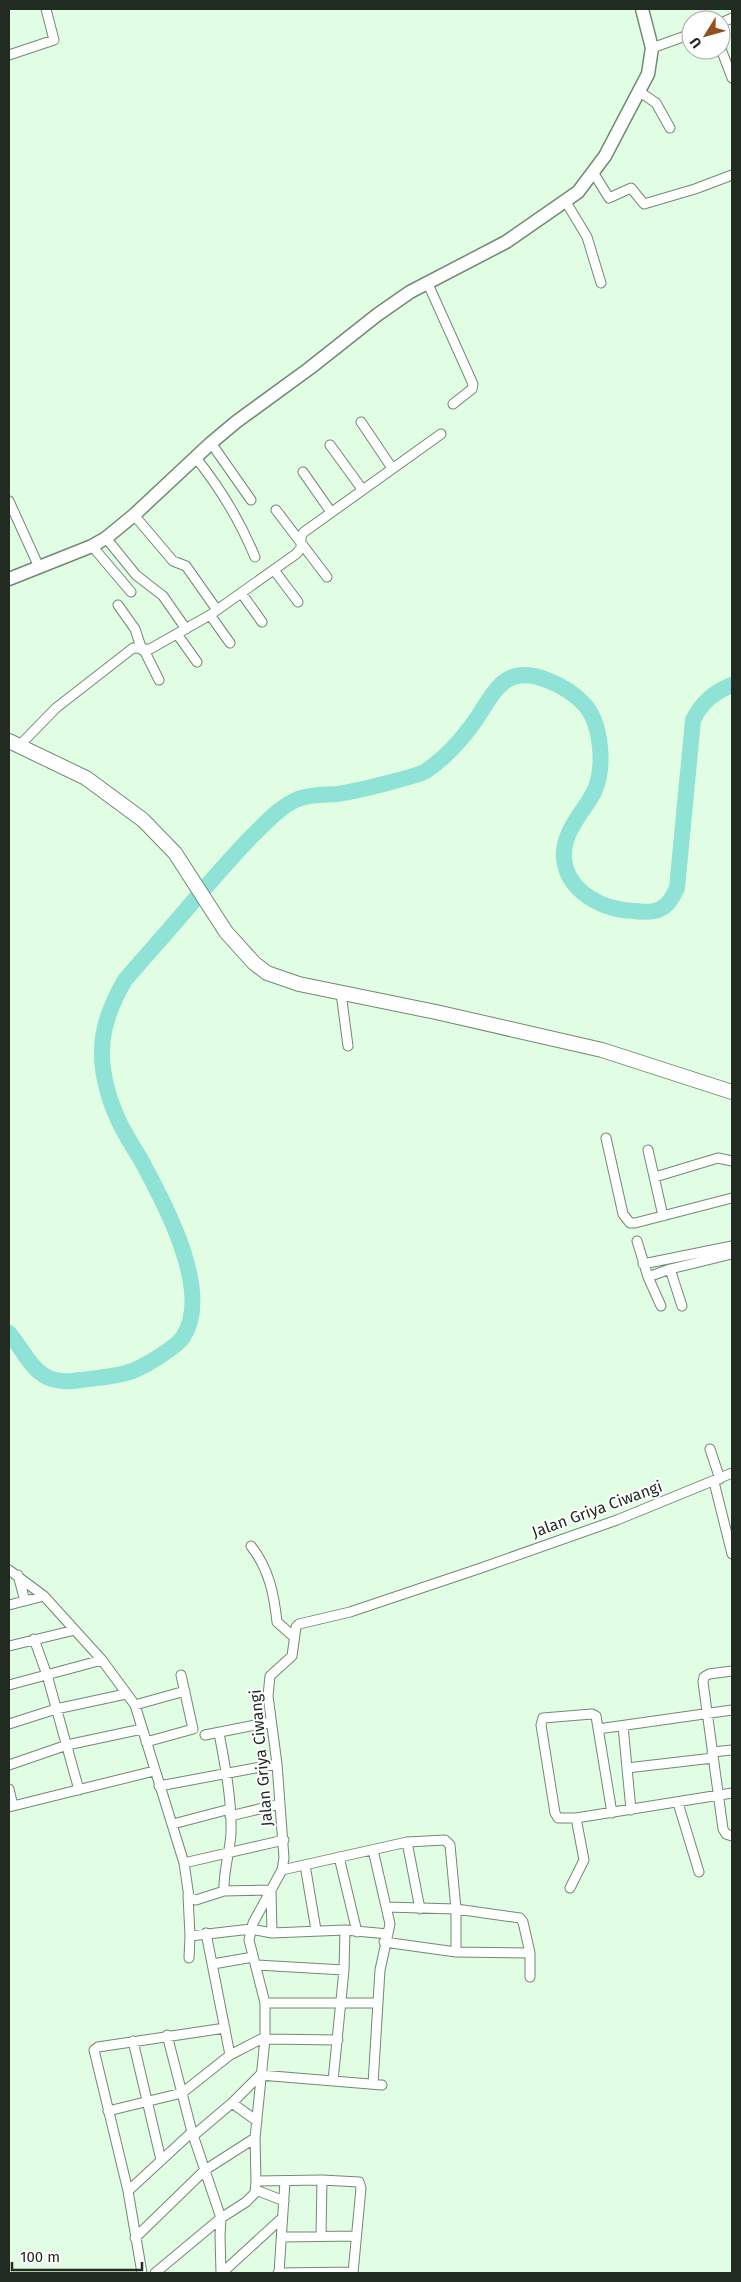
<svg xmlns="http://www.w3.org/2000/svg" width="741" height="2282" viewBox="0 0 741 2282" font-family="'Fira Sans',sans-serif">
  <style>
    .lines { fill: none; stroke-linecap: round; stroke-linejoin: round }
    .river { stroke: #8fe2d6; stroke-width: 16 }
    .street-casing { stroke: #718a73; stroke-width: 11 }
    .secondary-casing { stroke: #718a73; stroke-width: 15 }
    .primary-casing { stroke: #718a73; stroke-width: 16 }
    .street { stroke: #fff; stroke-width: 9 }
    .secondary { stroke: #fff; stroke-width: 12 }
    .primary { stroke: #fff; stroke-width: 14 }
    .labels { text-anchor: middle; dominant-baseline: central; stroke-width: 4; stroke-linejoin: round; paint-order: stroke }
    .street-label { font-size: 16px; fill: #212b22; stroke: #fff }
  </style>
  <rect width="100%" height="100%" fill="#e1fde3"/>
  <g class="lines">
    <path class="river" d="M9 1333C33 1363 37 1387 81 1380 96 1378 112 1377 126 1373 138 1370 149 1363 160 1356 167 1351 178 1345 183 1337 213 1292 164 1202 141 1160 133 1146 123 1132 117 1117 109 1100 102 1074 102 1055 101 1028 112 1002 125 980 143 959 161 939 179 918 203 890 226 863 252 836 266 823 279 807 298 799 311 794 325 795 338 794 352 792 416 777 426 771 445 758 464 737 477 718 496 689 506 664 547 680 560 685 575 694 585 705 602 725 605 769 594 792 583 813 562 832 564 858 567 892 603 910 634 911 642 912 653 913 660 909 669 905 673 896 677 888L693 720C702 702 714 692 732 685"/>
    <defs>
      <path id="street" d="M721 23 732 18
        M652 48 691 34
        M721 49 732 78
        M9 55 54 40 46 9
        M640 92 656 103 670 128
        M593 172 609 198 631 188 644 204 695 189 732 175
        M566 202 587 237 601 283
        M428 284 473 384 472 389 453 404
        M361 422 392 468
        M211 443 251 500
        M330 445 362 489
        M196 458C221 489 240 521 255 557
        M303 472 331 512
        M9 501 39 567
        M276 510 327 577
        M134 515 173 561 186 566 217 610
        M106 538 136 575 163 596 186 629
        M92 546 131 592
        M274 570 298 602
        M242 594 262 622
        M118 605 135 629 142 650
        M210 615 230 643
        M177 634 197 662
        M144 650 159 680
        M18 747 56 708 133 648 150 649 210 615 296 554 301 548V536L304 532 441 434
        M341 993 348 1046
        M606 1138 623 1214 630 1223H635L732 1198
        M648 1150 663 1216
        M655 1177 718 1158 732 1161
        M637 1241 648 1277 661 1306
        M643 1264 732 1246
        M670 1269 682 1306
        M648 1277 670 1269 732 1254
        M710 1449 720 1479
        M714 1482 732 1554
        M251 1546C269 1569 274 1594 277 1622L293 1636
        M9 1570 44 1596 102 1660 135 1705 184 1863 189 1897 196 1900 224 1891 271 1890 272 1933
        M18 1575 25 1601
        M9 1605 44 1596
        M34 1639 47 1675 79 1790
        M9 1646 75 1630
        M732 1671 709 1674 704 1677 703 1682 723 1829 726 1834 732 1836
        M9 1685 102 1660
        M135 1705 185 1691
        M9 1724 56 1709 126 1694
        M623 1726 631 1810
        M598 1729 732 1710
        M219 1733C225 1765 232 1800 231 1833 230 1853 223 1871 224 1891
        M205 1735 271 1722
        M146 1742 193 1729 181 1675
        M712 1752 732 1750
        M9 1765 67 1745 142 1729
        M627 1768 713 1758
        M159 1786 277 1764
        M9 1789 13 1806
        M678 1803 699 1872
        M9 1807 154 1771
        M612 1813 596 1716 592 1714 543 1718 541 1725 555 1813 558 1818H576L732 1793
        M230 1816 280 1804
        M173 1824 230 1809
        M407 1842 420 1909
        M339 1857 357 1932
        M184 1863 284 1840
        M305 1865 316 1930
        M282 1870 407 1842 445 1840 450 1845 456 1909V1952
        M570 1888 584 1860 576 1818
        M188 1895 190 1936 189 1958
        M386 1907 456 1909 520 1918 523 1922 530 1953V1977
        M206 1933 230 2055
        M190 1936 251 1929 272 1933 345 1930 388 1934
        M384 1942 456 1952 530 1953
        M213 1964 253 1957
        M257 1965 344 1970
        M265 2003H377
        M265 2039 338 2040
        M133 2041 161 2160
        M333 2081 344 1970 345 1930
        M373 2084 380 1970 390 1924 373 1850
        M232 2103 257 2121
        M108 2111 182 2093 230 2055 265 2037
        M193 2136 232 2103 260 2075 382 2085
        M256 2181 322 2180 359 2182 361 2188 353 2273
        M256 2190 284 2201
        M128 2191 192 2132
        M321 2236 322 2180
        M282 2237 356 2236
        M135 2238 205 2170 255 2138
        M142 2273 128 2191 94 2050 98 2047 225 2028
        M155 2273 221 2218 192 2132 167 2035
        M221 2273 220 2236 221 2218 246 2202 255 2193 256 2181 255 2138 265 2039V2003L249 1940 253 1923 282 1870 284 1858 277 1764 268 1696 270 1676 292 1656 296 1627 299 1624 350 1612 478 1569 617 1520 732 1473
        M222 2273 282 2218
        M278 2273 353 2272
        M279 2273 285 2181"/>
      <path id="secondary" d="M9 579 92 546 106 538 134 515 211 443 236 422 310 368 377 315 410 292 506 242 578 192 605 156 648 74 652 48 642 9"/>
      <path id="primary" d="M9 741 86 778 143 820 175 853 226 932 254 963 267 973 299 984 436 1012 602 1050 732 1092"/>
    </defs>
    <use href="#street" class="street-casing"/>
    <use href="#secondary" class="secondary-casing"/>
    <use href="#primary" class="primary-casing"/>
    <use href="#street" class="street"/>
    <use href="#secondary" class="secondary"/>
    <use href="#primary" class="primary"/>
  </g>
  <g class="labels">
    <g class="street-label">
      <text transform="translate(597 1509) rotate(-20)">Jalan Griya Ciwangi</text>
      <text transform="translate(261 1758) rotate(-95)">Jalan Griya Ciwangi</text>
    </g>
  </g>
  <rect width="741" height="2282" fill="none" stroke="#212b22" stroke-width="20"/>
  <g transform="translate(706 35) rotate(233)"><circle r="24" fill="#ffffff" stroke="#a6aaa7"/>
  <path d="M0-4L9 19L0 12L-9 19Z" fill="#92501d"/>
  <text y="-8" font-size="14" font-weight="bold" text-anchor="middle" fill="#212b22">U</text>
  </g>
  <path d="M12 2262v8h130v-8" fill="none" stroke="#212b22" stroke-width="2.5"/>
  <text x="20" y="2262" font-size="15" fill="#212b22" stroke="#ffffff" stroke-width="4" paint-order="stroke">100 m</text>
</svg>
